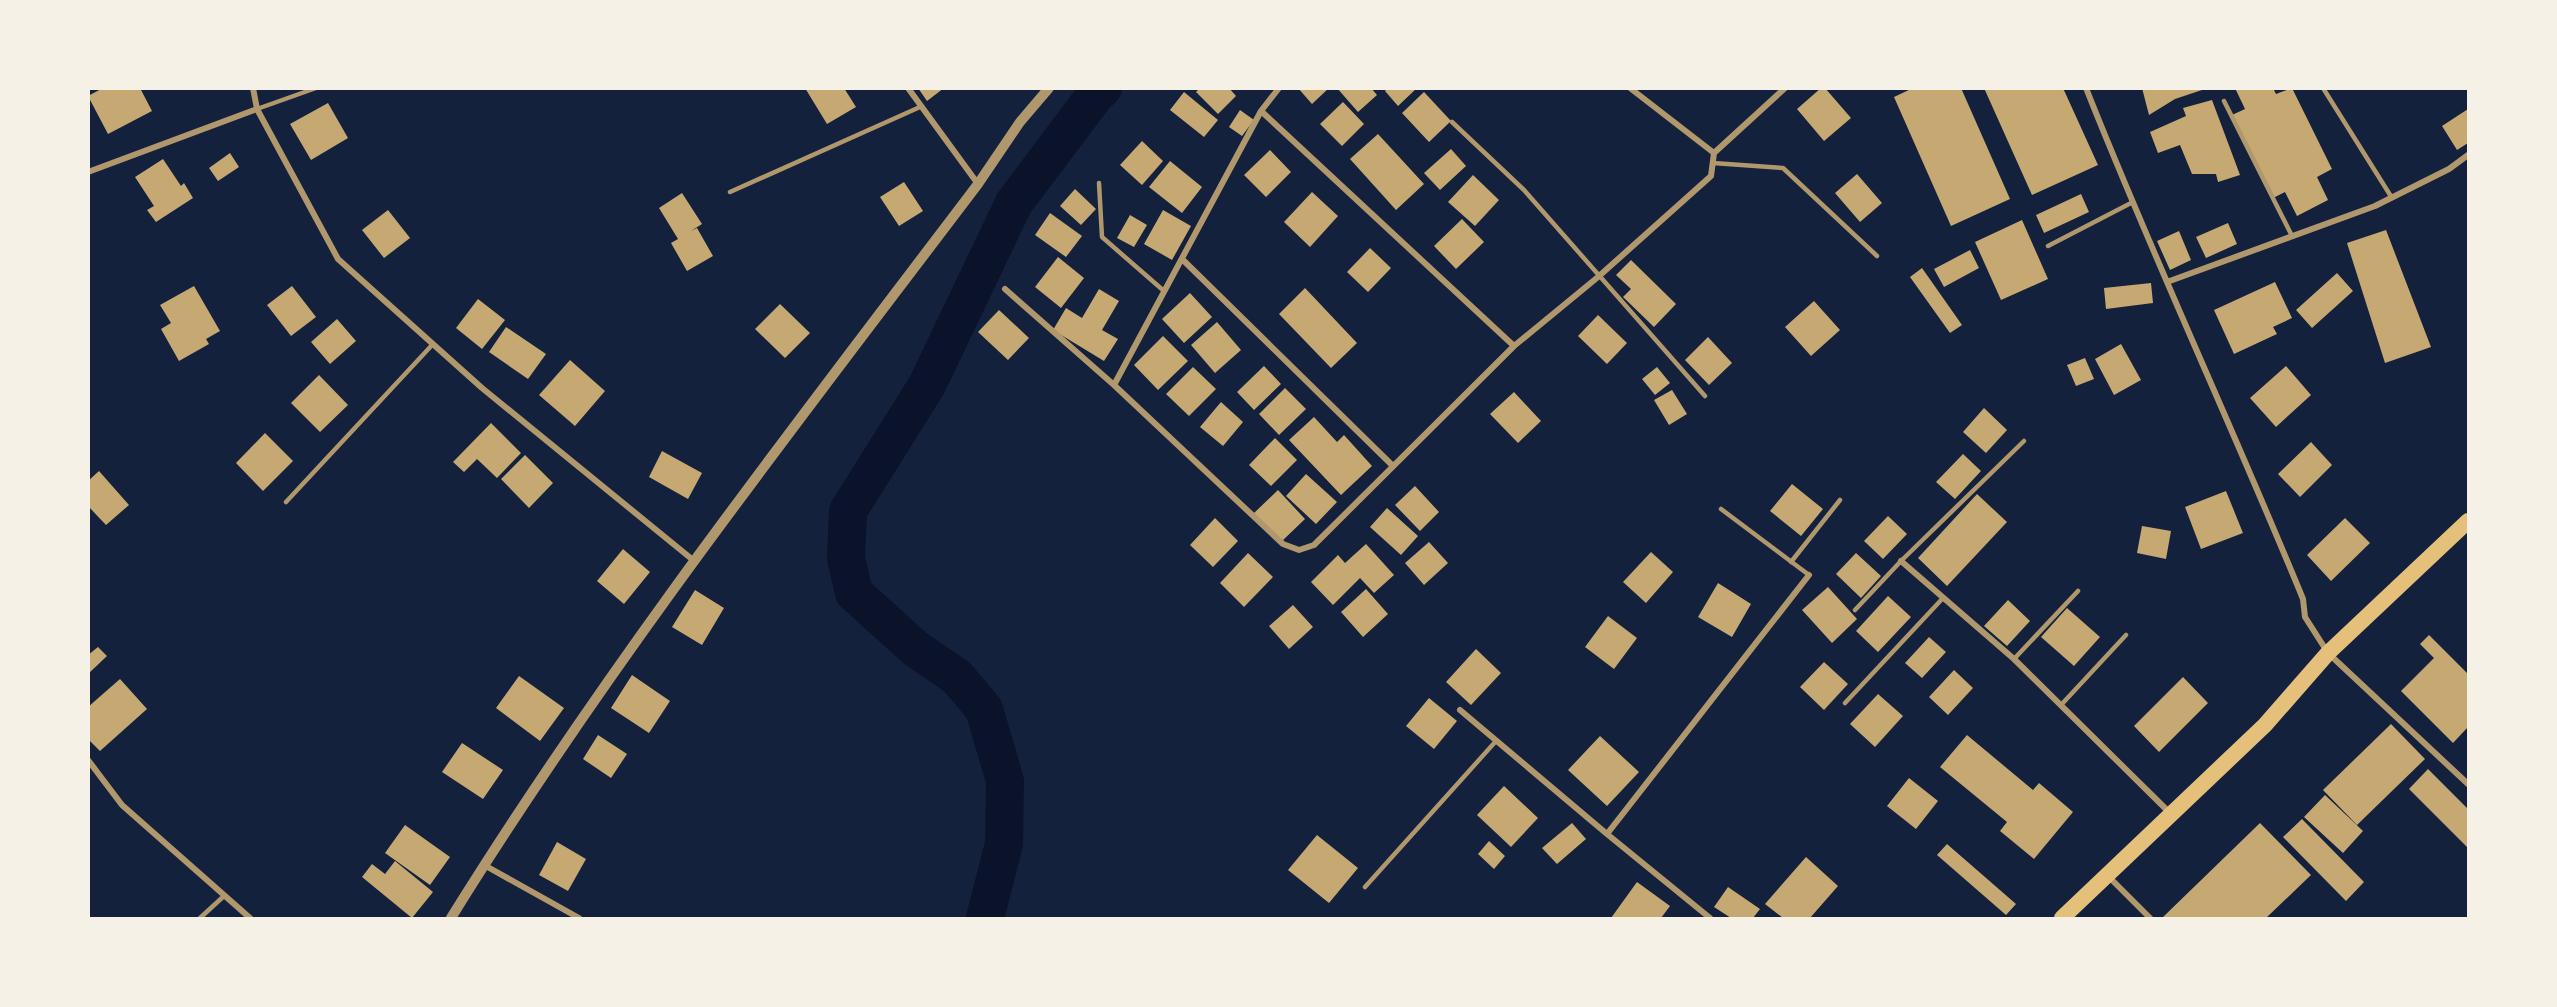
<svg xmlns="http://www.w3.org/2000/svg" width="2557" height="1007" viewBox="0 0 2557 1007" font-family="'Alegreya Sans',sans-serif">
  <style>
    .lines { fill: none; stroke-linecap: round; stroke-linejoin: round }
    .river { stroke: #0b132b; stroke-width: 38 }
    .building { fill: #c6a872 }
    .service { stroke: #b1986c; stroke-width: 4.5 }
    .minor { stroke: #b1986c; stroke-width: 6 }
    .tertiary { stroke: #b1986c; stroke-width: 10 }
    .trunk { stroke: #e5c07b; stroke-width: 16 }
  </style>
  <rect width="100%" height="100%" fill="#14213d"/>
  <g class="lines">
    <path class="river" d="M985 918 1004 844 1005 781 984 709 957 677 916 649 854 593 846 558 848 511 927 385 1014 203 1096 94 1103 88"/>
  </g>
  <path class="building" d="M103 88H140L152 111 108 134 88 96Z
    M805 88H844L856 107 827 124Z
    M918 88H944L927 101Z
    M1200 88H1229L1236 96 1218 114 1196 92Z
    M1298 88H1329L1312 104Z
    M1337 88H1371L1377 95 1358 112Z
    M1387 88H1417L1398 106 1385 91Z
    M1821 88H1825L1851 118 1824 141 1797 109Z
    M1913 88H1961L2010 199 1951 226 1894 97Z
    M1984 88H2063L2098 165 2032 195Z
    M2142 88H2205V89L2175 99 2149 115Z
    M2235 88H2273L2276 94 2292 88 2332 169 2317 177 2328 200 2297 216 2285 192 2273 198 2232 115 2245 109Z
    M1184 92 1218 120 1204 137 1170 110Z
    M1424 92 1451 121 1429 142 1402 113Z
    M2212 100 2240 175 2218 182 2216 174H2192L2180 145 2158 153 2150 132 2186 116 2183 108Z
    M1343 102 1364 124 1342 146 1320 124Z
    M328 103 348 138 311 160 290 124Z
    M2468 109V143L2457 150 2442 126Z
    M1240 110 1254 120 1242 136 1229 127Z
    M1378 134 1424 184 1396 210 1350 159Z
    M1142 141 1163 161 1142 185 1120 165Z
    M1451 149 1466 166 1440 190 1424 173Z
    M1270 150 1291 172 1266 197 1244 175Z
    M230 153 239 167 218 181 209 168Z
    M163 159 181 186 184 183 193 198 156 222 147 210 154 206 135 177Z
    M1170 161 1202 187 1182 213 1149 187Z
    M1857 174 1882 203 1860 222 1835 193Z
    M1473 175 1499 200 1475 226 1448 202Z
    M904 182 923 211 899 226 880 197Z
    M1075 189 1096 209 1081 225 1060 206Z
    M1312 192 1338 216 1310 247 1284 222Z
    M682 193 702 224 691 231 697 228 713 256 687 271 671 243 678 239 659 208Z
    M2081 194 2089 212 2044 233 2036 215Z
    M388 210 410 238 384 258 362 230Z
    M1163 210 1191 226 1172 260 1144 244Z
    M1050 213 1082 236 1066 257 1035 235Z
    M1130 215 1147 225 1134 247 1117 238Z
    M1462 219 1484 242 1456 269 1434 246Z
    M2022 220 2048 279 2001 300 1975 242Z
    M2228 223 2237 244 2206 258 2196 237Z
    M2386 230 2431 347 2385 363 2347 243Z
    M2179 231 2191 260 2170 270 2157 241Z
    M1370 248 1391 268 1368 292 1347 272Z
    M1970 250 1979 268 1944 287 1934 269Z
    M1058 257 1084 278 1061 308 1035 287Z
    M1631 260 1676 304 1654 327 1623 297 1631 289 1616 275Z
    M1922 268 1962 325 1950 333 1910 277Z
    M2337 273 2353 291 2312 328 2296 310Z
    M2275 282 2292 318 2273 327 2277 334 2234 354 2214 310Z
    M2151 283 2153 303 2106 309 2104 288Z
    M194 286 220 331 206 339 209 344 179 361 161 329 171 323 160 305Z
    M292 286 316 317 291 336 267 305Z
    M1305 288 1357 343 1331 368 1279 314Z
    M1099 289 1119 301 1102 330 1118 339 1104 361 1053 330 1066 308 1082 318Z
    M1190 293 1212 317 1184 343 1162 319Z
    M478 299 505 320 482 349 456 328Z
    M1814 301 1840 330 1811 356 1785 327Z
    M780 304 810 333 785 358 755 329Z
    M999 310 1029 338 1008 360 978 332Z
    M1598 315 1627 343 1607 364 1578 336Z
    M337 319 356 341 330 364 311 342Z
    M1217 322 1241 350 1215 373 1191 345Z
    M506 327 546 354 528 379 489 352Z
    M1163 336 1188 361 1158 390 1134 365Z
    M1708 337 1732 363 1709 385 1685 360Z
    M2121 344 2141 380 2114 395 2095 359Z
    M2085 358 2094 379 2076 386 2067 365Z
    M570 360 605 391 575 426 539 395Z
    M1264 366 1281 384 1254 410 1237 392Z
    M2286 366 2311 395 2276 427 2250 398Z
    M1193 367 1216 389 1189 416 1166 394Z
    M1657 367 1670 383 1655 395 1642 379Z
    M319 375 348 405 320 432 291 403Z
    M1285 388 1306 409 1279 435 1259 414Z
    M1672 390 1687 414 1669 425 1654 400Z
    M1514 392 1541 421 1518 443 1490 414Z
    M1221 402 1243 422 1223 446 1200 427Z
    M1984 408 2007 430 1986 453 1963 432Z
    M1314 417 1337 442 1344 435 1372 466 1341 495 1289 440Z
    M491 423 521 453 497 478 477 459 464 472 453 462Z
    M265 433 293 461 263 491 236 463Z
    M1275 438 1297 460 1271 486 1249 465Z
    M2311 442 2332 465 2300 497 2278 474Z
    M662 451 702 473 688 499 649 477Z
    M1963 454 1981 471 1955 499 1936 482Z
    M525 455 553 483 529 508 501 479Z
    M99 471 129 505 106 525 88 506V481Z
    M1306 474 1337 502 1316 524 1286 496Z
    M1792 484 1823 509 1801 536 1770 511Z
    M1415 486 1439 512 1420 531 1395 505Z
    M1278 490 1305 519 1281 542 1254 513Z
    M2226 491 2243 533 2201 549 2185 507Z
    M1977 494 2007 522 1947 586 1918 558Z
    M1387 508 1418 536 1401 555 1370 527Z
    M1888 516 1907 534 1883 559 1864 541Z
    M1215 518 1238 541 1213 567 1190 545Z
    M2345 518 2370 543 2331 581 2307 555Z
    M2142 526 2171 531 2166 559 2137 553Z
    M1429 542 1448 563 1424 585 1405 563Z
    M1366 544 1394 575 1374 593 1360 578 1333 605 1311 582 1338 555 1345 563Z
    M623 549 650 572 624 604 597 581Z
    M1651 552 1673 572 1646 603 1623 582Z
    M1248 553 1273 577 1244 607 1220 583Z
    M1856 553 1881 576 1861 598 1836 574Z
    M1718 583 1751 604 1732 637 1698 617Z
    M1828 587 1857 619 1832 643 1802 610Z
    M1366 589 1388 614 1363 637 1341 612Z
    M695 590 724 608 702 645 672 627Z
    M1888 596 1911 617 1878 652 1856 631Z
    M2008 600 2030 621 2007 646 1984 626Z
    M1293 605 1313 627 1289 649 1269 626Z
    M2067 608 2100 637 2074 666 2041 637Z
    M1608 616 1637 638 1614 669 1585 647Z
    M2429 635 2468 674V727L2453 743 2401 691 2434 658 2420 644Z
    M1929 637 1946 652 1922 678 1905 663Z
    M98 647 107 656 88 674V655Z
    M1476 649 1501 673 1471 705 1446 682Z
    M1824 662 1848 684 1824 710 1800 687Z
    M1954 670 1973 688 1948 715 1929 697Z
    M632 675 670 701 649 733 611 708Z
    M519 676 564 708 540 741 496 708Z
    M2183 677 2208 703 2159 752 2134 726Z
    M120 679 147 709 100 751 88 739V707Z
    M1878 694 1903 716 1875 747 1850 724Z
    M1429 698 1457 721 1434 749 1406 726Z
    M2391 724 2425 759 2357 825 2323 790Z
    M598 735 627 754 611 778 583 759Z
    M1967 735 2033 790 2039 783 2073 812 2034 859 2000 831 2007 822 1940 767Z
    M1600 736 1639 772 1607 806 1568 770Z
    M462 743 503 770 483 799 442 772Z
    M2428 769 2468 809V848L2409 789Z
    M1909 778 1938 801 1916 829 1887 806Z
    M1504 786 1538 818 1511 847 1477 815Z
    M2325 795 2363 831 2343 853 2304 817Z
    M2302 819 2364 882 2346 901 2283 837Z
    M1572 823 1586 839 1557 864 1542 848Z
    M2260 823 2311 875 2266 918H2162Z
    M405 825 450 857 430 885 385 853Z
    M1317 835 1358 868 1329 903 1288 870Z
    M1489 841 1505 856 1494 869 1478 854Z
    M557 842 586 859 568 891 539 875Z
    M1947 844 2016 904 2006 915 1937 855Z
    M1806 857 1838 886 1810 918H1783L1765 904Z
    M395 861 433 892 412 918 362 877 372 864 385 874Z
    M1637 882 1670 906 1661 918H1611Z
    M1728 887 1760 909 1753 918H1731L1714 907Z"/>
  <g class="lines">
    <path class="service" d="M2323 88 2392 198
      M2224 101 2292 236
      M257 109 316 88
      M1452 122 1524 190 1705 396
      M1713 163 1783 168 1877 256
      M1099 183 1102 237 1164 291
      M730 192 920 107
      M2048 246 2131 203
      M286 502 433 344
      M1721 509 1809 575
      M1791 562 1840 500
      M1855 610 1901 561 2024 441
      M2014 659 2078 591
      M1845 703 1943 598
      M2061 705 2126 635
      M1365 887 1496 741
      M200 918 224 896"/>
    <path class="minor" d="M253 88 257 109 338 259 482 388 693 560
      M908 88 978 184
      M1630 88 1714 153
      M2086 88C2154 260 2233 428 2303 599L2305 617 2328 653 2468 784
      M1261 111 1514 346
      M88 172 257 109
      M1182 259 1393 466
      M2167 282 2375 206 2449 169 2468 155
      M1005 289 1114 385 1283 544 1299 550 1314 545 1514 346 1598 277 1711 176 1714 153 1785 88
      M1114 385 1261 111 1279 88
      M1901 561 2014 659 2171 814
      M1460 710 1607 834
      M88 760 122 805 250 918
      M484 865 579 918
      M2109 877 2150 918
      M1710 918 1607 834 1809 575"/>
    <path class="tertiary" d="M451 918C610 662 796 424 978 184L1020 122 1049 88"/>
    <path class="trunk" d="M2062 918 2265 725 2328 653 2468 521"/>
  </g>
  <rect width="2557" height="1007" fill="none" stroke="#f6f1e7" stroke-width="180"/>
</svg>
